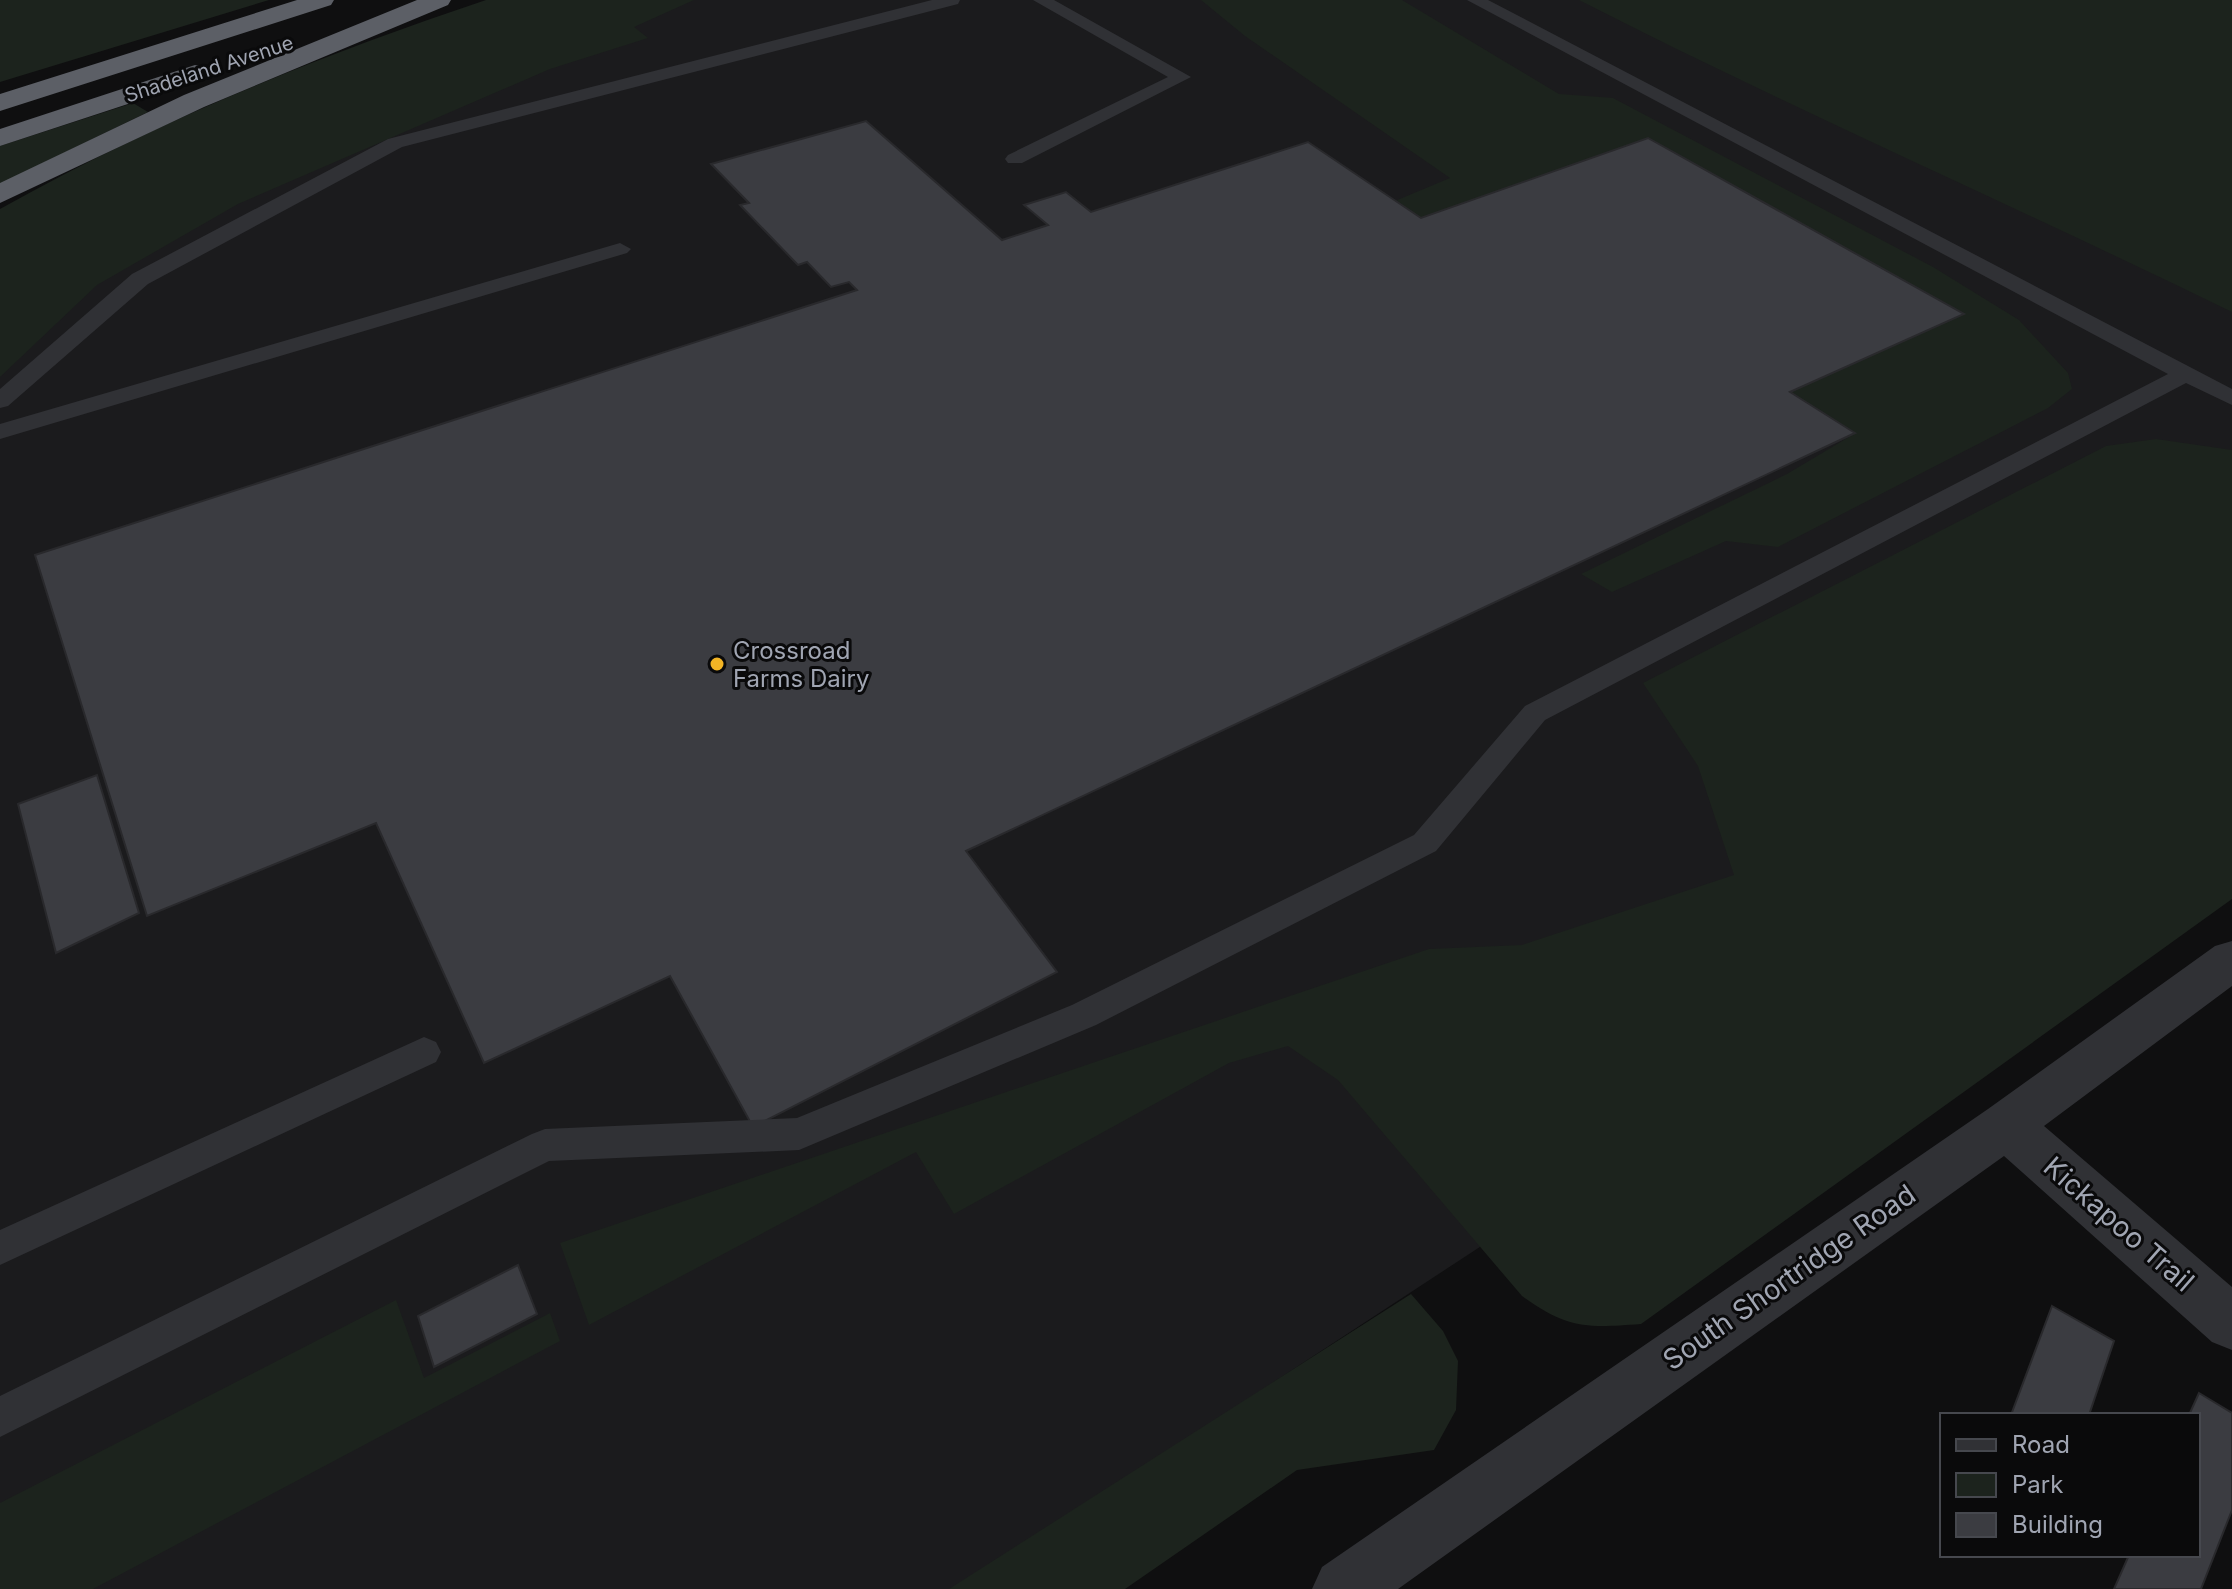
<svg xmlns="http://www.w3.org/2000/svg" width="2232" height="1589" viewBox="0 0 2232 1589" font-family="Inter,sans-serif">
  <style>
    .built { fill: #1b1b1d }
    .green { fill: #1c231d }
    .building { fill: #3b3c41; stroke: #29292c; stroke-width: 2 }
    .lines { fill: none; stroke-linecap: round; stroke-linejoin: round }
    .service { fill: #303135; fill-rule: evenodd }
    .minor { fill: #303135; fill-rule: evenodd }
    .motorway { fill: #5c5f66; fill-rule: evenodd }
    .poi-dot { fill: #f2b425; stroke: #0a0a0b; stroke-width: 3 }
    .labels { text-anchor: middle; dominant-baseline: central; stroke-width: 6; stroke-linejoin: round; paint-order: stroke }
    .far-street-label { font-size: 20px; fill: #a0a5b2; stroke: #0a0a0b }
    .poi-label { font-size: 24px; fill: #a0a5b2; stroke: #0a0a0b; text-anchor: start }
    .near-street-label { font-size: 28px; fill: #a0a5b2; stroke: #0a0a0b }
  </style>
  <rect width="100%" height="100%" fill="#0f0f10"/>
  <path class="built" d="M624 0H1628L2232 299V754L958 1589H0V306Z"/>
  <path class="green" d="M0 0H269L0 82Z
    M486 0H694L634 27 648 38 550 69 238 204 97 285 0 377V209C154 122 319 56 486 0Z
    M1201 0H1402L1559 94 1613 98 1933 267 2019 320 2068 373 2072 389 2048 408 1778 547 1726 541 1612 592 1581 574 1787 474 1854 434 1790 392 1963 314 1648 138 1421 218 1395 201 1450 178 1245 36Z
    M1579 0H2232V312C2015 206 1794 110 1579 0Z
    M133 103 148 112 0 184V146Z
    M2156 439 2232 450V899L1641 1324C1586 1328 1568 1329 1522 1296L1338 1080 1288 1046 1229 1063 954 1214 916 1152 589 1325 560 1243 1429 949 1522 945 1734 875 1698 766 1643 683 2106 446Z
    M1411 1294 1443 1331 1458 1361 1456 1410 1434 1450 1297 1470 1125 1589H949Z
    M396 1300 424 1378 550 1313 560 1341 93 1589H0V1503Z"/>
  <path class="building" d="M866 121 1002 240 1048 225 1024 205 1066 192 1091 212 1308 142 1421 218 1648 138 1964 314 1790 392 1855 433 966 851 1057 972 753 1127 670 976 484 1063 376 823 147 916 35 555 857 290 849 282 831 287 807 262 798 265 740 205 749 203 711 164Z
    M97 775 139 913 56 953 18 804Z
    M518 1265 537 1314 434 1367 418 1316Z
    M2052 1306 2114 1341 2089 1415H2011Z
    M2199 1393 2232 1413V1510L2201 1589H2114L2129 1555H2198V1415H2189Z"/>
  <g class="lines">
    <path class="service" d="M932 0H960L958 4 402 147 148 284 8 406 0 408V389L132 274 388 139Z
      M1033 0H1054L1191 77 1022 163H1008L1005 159 1008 155 1168 77Z
      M1467 0H1488L2232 389V405L2186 383 1545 720 1436 851 1096 1025 799 1150 549 1161 0 1437V1396L532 1134 545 1129 797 1118 1072 1005 1414 835 1525 706 2168 374Z
      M620 243 631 249 627 253 0 439V424Z
      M424 1037 436 1042 441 1052 436 1062 0 1265V1230Z"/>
    <path class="minor" d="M2232 941V986L2044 1126 2232 1287V1350L2212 1342 2004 1156 1398 1589H1312L1322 1567 1988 1109 2215 946Z"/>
    <path class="motorway" d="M297 0H334L331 5 0 111V94Z
      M417 0H451L448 5 204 107 0 203V183L184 95Z
      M195 65 204 67 208 73 204 79 0 146V129Z"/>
  </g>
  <circle class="poi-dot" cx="717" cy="664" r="8"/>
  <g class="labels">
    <g class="far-street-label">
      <text transform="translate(209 69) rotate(-18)">Shadeland Avenue</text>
    </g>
    <g class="poi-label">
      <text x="733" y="650">Crossroad<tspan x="733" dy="28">Farms Dairy</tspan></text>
    </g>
    <g class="near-street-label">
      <text transform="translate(2119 1224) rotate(41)">Kickapoo Trail</text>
      <text transform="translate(1789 1277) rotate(-35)">South Shortridge Road</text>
    </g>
  </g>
  <rect x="1940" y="1413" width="260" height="144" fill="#0a0a0b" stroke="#46484e" stroke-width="2"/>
  <rect x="1956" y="1439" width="40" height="12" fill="#303135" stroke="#46484e" stroke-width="2"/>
  <text x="2012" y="1453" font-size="24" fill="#a0a5b2">Road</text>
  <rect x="1956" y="1473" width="40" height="24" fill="#1c231d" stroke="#46484e" stroke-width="2"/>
  <text x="2012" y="1493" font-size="24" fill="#a0a5b2">Park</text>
  <rect x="1956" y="1513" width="40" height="24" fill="#3b3c41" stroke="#46484e" stroke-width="2"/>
  <text x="2012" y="1533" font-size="24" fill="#a0a5b2">Building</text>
</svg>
